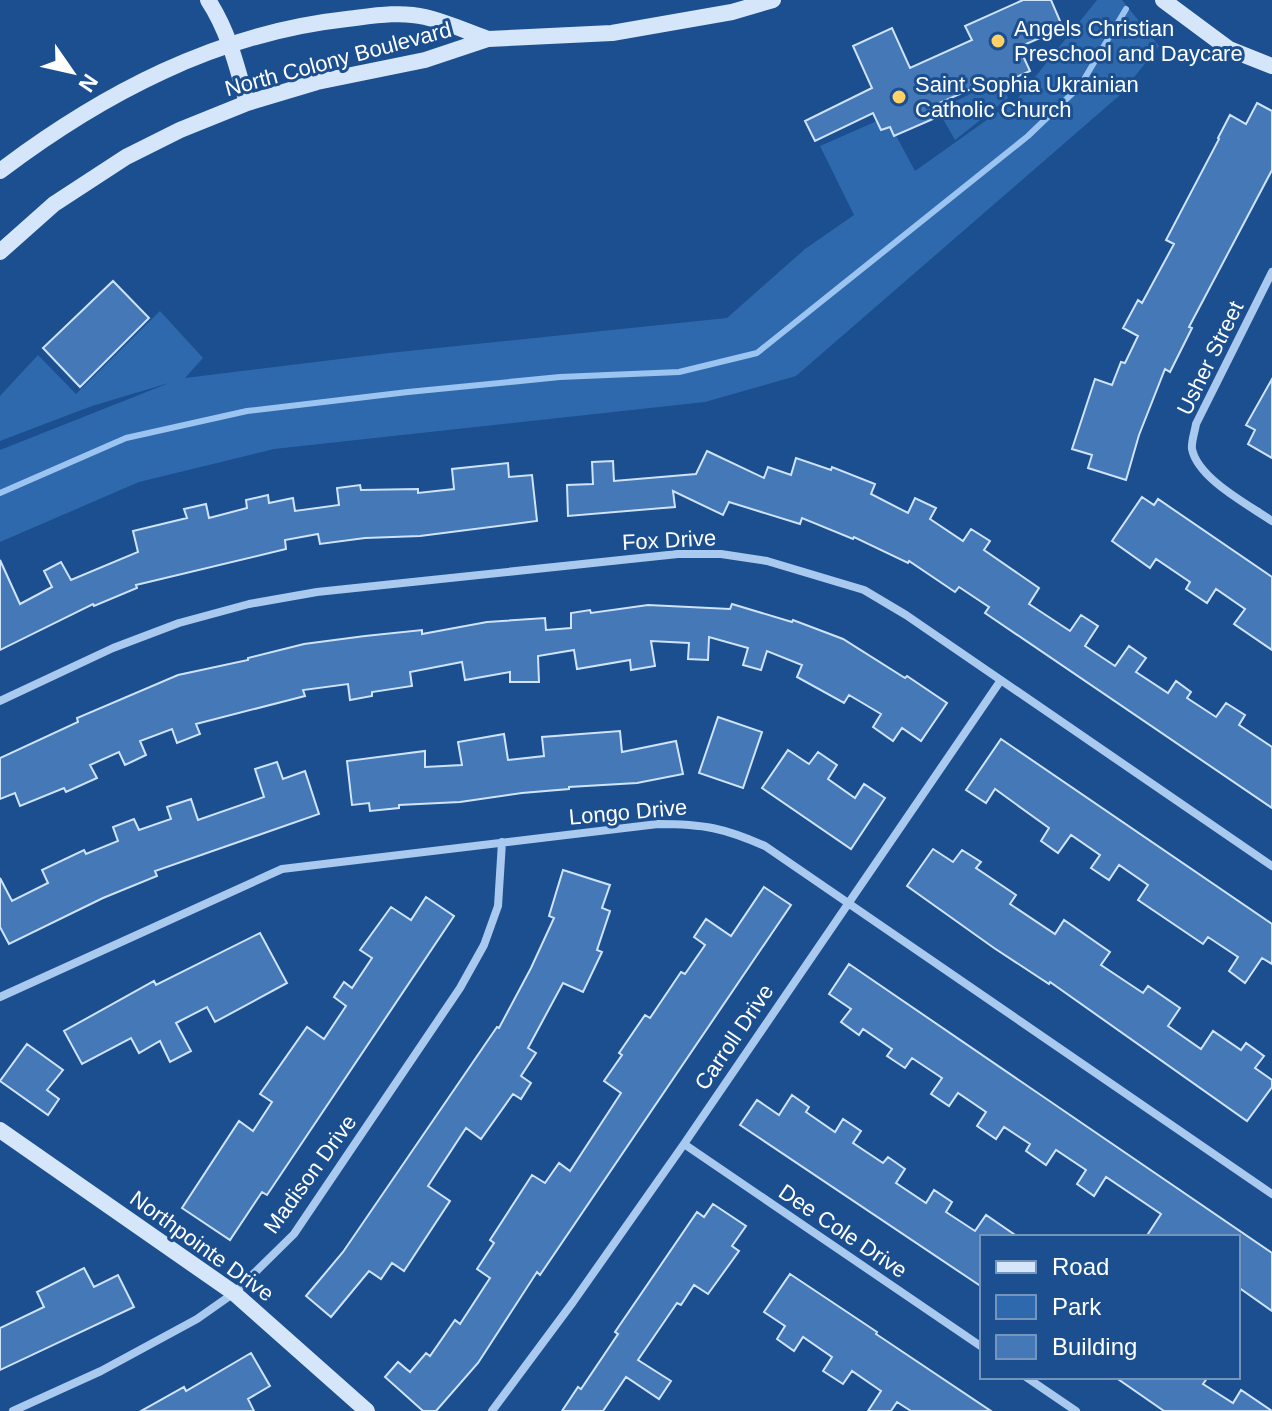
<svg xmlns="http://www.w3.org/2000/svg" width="1272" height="1411" viewBox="0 0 1272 1411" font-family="Arial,sans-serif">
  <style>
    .green { fill: #2e69ad }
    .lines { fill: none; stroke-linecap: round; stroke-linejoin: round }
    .stream { stroke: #9cc4f0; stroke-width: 6 }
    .building { fill: #4478b7; stroke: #cfe3fa; stroke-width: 2 }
    .street { stroke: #a9c9ee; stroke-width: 8 }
    .secondary { stroke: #d6e6fa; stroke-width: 16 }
    .poi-dot { fill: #ffd166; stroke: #1b4f8f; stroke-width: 3 }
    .labels { text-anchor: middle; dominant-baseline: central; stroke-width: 6; stroke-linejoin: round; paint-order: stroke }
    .poi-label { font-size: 22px; fill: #fff; stroke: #1b4f8f; text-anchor: start }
    .street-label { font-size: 22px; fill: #fff; stroke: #1b4f8f }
  </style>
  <rect width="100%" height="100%" fill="#1b4f8f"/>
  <path class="green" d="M1097 0H1122L1159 46 1120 95 796 376 705 402 274 449 139 482 0 542V450L169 383 92 406 0 441V396L38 355 76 394 160 311 203 358 185 378 389 353 727 318 805 249 854 215 820 146 886 117 915 171 1019 97Z
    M998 80 1008 98 955 140 938 110Z"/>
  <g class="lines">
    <path class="stream" d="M0 493 126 438 247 411 408 392 560 377 679 372 757 353 1028 136 1080 86 1126 9"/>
  </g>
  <path class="building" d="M1023 0H1051L1063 28 1019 47 1030 71 992 88 989 81 928 108 933 119 894 136 890 127 881 130 873 113 815 141 805 121 872 88 853 46 892 28 910 68 972 40 965 26Z
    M1257 103 1272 111V170L1189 327 1192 328 1170 372 1165 369 1139 435 1126 480 1088 468 1092 455 1072 449 1095 379 1112 385 1121 362 1125 363 1138 336 1123 328 1138 300 1142 303 1174 244 1166 240 1219 139 1218 138 1230 115 1246 124Z
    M113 281 149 318 80 387 43 348Z
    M1272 379V458L1248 444 1255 430 1246 425Z
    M707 451 764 478 768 467 791 475 796 458 831 470 832 467 875 484 871 494 908 513 915 498 936 508 930 519 963 541 971 529 990 541 984 550 1039 588 1029 604 1070 631 1081 615 1098 626 1085 646 1115 666 1129 646 1146 658 1136 672 1168 693 1176 681 1191 692 1187 698 1216 717 1226 703 1245 715 1239 725 1272 747V808L985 613 989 607 959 587 955 592 909 561 908 563 854 537 853 539 802 518 800 524 729 502 723 515 673 491 675 507 568 516 567 485 593 484 592 462 613 461 614 481 696 474Z
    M508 463 509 477 532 475 537 521 420 536 365 538 320 544 318 534 285 540 286 549 136 585 137 588 94 606 93 604 0 650V560L20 604 52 587 44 571 61 562 71 580 138 552 133 531 187 518 184 509 206 504 209 518 247 508 246 500 268 495 269 503 293 498 295 511 339 505 337 488 360 485 361 490 418 489V493L454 489 452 469Z
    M1142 497 1154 505 1158 499 1272 577V650L1234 624 1245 609 1216 589 1207 603 1186 589 1190 582 1156 559 1150 568 1112 541Z
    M732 604 792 622 793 620 843 639 905 678 907 676 947 703 921 741 902 728 893 741 873 727 881 714 849 695 844 703 797 677 802 665 767 651 761 670 743 665 748 648 709 637 708 660 688 659 689 643 651 641 655 666 631 670 630 660 577 669 574 650 538 656 539 682H510V672L465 680 462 662 410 672 412 686 372 692V696L350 700 348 684 303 690 305 696 196 724 200 734 177 743 172 729 140 741 146 755 125 765 119 752 90 765 97 778 66 792 64 788 20 806 15 793 0 799V758L78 722 77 718 178 675 248 660V658L304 644 365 636 422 630V634L487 622 545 618 546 630 571 628V613L590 610 591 613 648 605 730 609Z
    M718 717 762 732 743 788 699 773Z
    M620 731 622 752 676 741 683 774 637 783 569 787V789L522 793 460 802 399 805V808L370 811 369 803 352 805 347 761 425 751V767L462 765 458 742 504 734 508 760 544 756 542 737Z
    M1001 739 1272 924V964L1262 958 1245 983 1229 971 1238 957 1208 937 1203 944 1138 900 1148 885 1119 865 1109 880 1091 868 1100 855 1071 835 1058 853 1041 841 1049 828 995 789 986 803 966 790Z
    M788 750 809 764 818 752 837 765 828 779 855 798 864 784 885 798 851 849 762 788Z
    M277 762 283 779 305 771 319 814 155 871 157 876 103 898 9 944 0 927V878L12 901 48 883 42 870 84 850 86 854 118 841 113 827 134 819 139 830 171 819 167 807 191 799 198 820 264 797 255 769Z
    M933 849 953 862 962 850 981 862 976 868 1016 895 1010 904 1055 934 1064 920 1110 952 1101 965 1143 993 1148 986 1180 1008 1168 1026 1201 1049 1213 1031 1241 1050 1246 1043 1264 1056 1255 1068 1272 1080V1087L1247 1121 1050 982 1049 984 994 948 907 886Z
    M563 870 610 885 602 908 610 911 597 950 602 952 583 992 563 983 528 1048 536 1053 521 1076 531 1083 521 1099 513 1094 481 1139 466 1128 428 1186 450 1201 404 1271 392 1263 381 1279 369 1271 331 1317 306 1296 343 1252 497 1027 499 1028 531 968 554 918 549 916Z
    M764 887 791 905 540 1275 537 1272 478 1363 436 1411H423L385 1377 398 1362 410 1372 426 1353 430 1356 455 1320 460 1324 490 1278 477 1269 494 1243 490 1240 532 1175 545 1183 559 1163 570 1171 621 1093 604 1081 622 1055 619 1053 645 1015 650 1018 681 972 685 974 705 945 694 937 706 919 731 936Z
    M426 897 454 916 267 1195 262 1192 230 1240 182 1208 239 1121 253 1131 272 1102 260 1094 307 1027 324 1039 346 1006 334 997 344 982 352 988 372 958 360 950 391 907 411 920Z
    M260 933 287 983 215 1022 207 1007 176 1023 191 1051 170 1062 160 1041 139 1053 131 1038 82 1064 64 1031 154 981 156 985Z
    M849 964 1272 1253V1311L1238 1287V1237H1146L1161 1214 1106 1177 1094 1196 1077 1184 1086 1170 1056 1150 1046 1165 1026 1151 1030 1144 1004 1127 996 1139 977 1126 986 1112 958 1093 949 1106 931 1094 942 1078 912 1058 905 1068 887 1056 892 1049 863 1029 859 1035 841 1022 851 1009 829 994Z
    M27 1044 63 1070 47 1090 59 1099 48 1115 0 1081Z
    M792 1095 809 1107 806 1112 835 1132 843 1119 861 1131 853 1143 883 1163 888 1157 905 1169 896 1183 926 1203 934 1190 952 1202 946 1212 975 1231 986 1215 1018 1237H982V1287L740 1125 757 1100 779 1115Z
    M713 1204 746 1226 732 1246 739 1251 708 1294 694 1285 681 1305 677 1303 638 1360 671 1381 659 1399 626 1377 603 1411H562L578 1387 581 1389 618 1334 615 1332 697 1212 704 1217Z
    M84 1268 94 1287 118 1275 134 1307 0 1370V1328L44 1307 37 1292Z
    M790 1274 877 1332 876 1334 991 1411H911L897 1402 891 1411H868L881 1391 852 1371 843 1384 823 1371 832 1357 803 1337 794 1351 777 1339 785 1326 764 1312Z
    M251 1353 270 1386 248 1399 254 1411H141L184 1387 186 1391Z
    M1115 1377H1208L1203 1384 1233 1403 1241 1390 1272 1411H1164Z"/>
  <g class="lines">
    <path class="street" d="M1272 272 1196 424C1195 431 1191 442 1192 449 1198 479 1249 505 1272 521
      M0 701 113 648 179 623 249 604 317 592 678 554H721L767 561 864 590 906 615 1272 866
      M0 997 282 869 658 824C704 824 724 828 765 846L1272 1194
      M684 1144 982 1347
      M1026 1377 1076 1411
      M13 1411 101 1371 197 1319 234 1293 294 1234 460 988 484 945 498 906 502 842
      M492 1411 573 1302 684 1144 1001 680"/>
    <path class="secondary" d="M208 0C229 32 237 67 247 103
      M1163 0 1229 49 1272 66
      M0 171C102 94 217 33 347 19 372 16 400 11 425 17 447 22 468 32 488 39
      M0 252 54 204 126 157 180 130 247 103 317 82 425 60 488 39 612 33 732 12 773 0
      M0 1130 234 1293 367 1411"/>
  </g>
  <g class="poi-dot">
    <circle cx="998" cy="41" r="8"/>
    <circle cx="899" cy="97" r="8"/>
  </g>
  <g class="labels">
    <g class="poi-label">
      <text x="1014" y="28">Angels Christian<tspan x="1014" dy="25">Preschool and Daycare</tspan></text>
      <text x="915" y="84">Saint Sophia Ukrainian<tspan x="915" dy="25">Catholic Church</tspan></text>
    </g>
    <g class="street-label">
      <text transform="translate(338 59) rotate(-15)">North Colony Boulevard</text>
      <text transform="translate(1210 358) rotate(-64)">Usher Street</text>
      <text transform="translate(669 540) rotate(-3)">Fox Drive</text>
      <text transform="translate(628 812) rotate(-5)">Longo Drive</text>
      <text transform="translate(734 1037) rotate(-56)">Carroll Drive</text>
      <text transform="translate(310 1174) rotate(-54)">Madison Drive</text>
      <text transform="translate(843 1231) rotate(34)">Dee Cole Drive</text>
      <text transform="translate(202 1246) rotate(36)">Northpointe Drive</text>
    </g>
  </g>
  <rect x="980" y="1235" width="260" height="144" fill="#1b4f8f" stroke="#7695bc" stroke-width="2"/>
  <rect x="996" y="1261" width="40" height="12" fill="#d6e6fa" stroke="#7695bc" stroke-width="2"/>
  <text x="1052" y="1275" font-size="24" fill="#ffffff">Road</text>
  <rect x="996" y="1295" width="40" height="24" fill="#2e69ad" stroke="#7695bc" stroke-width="2"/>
  <text x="1052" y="1315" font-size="24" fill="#ffffff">Park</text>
  <rect x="996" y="1335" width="40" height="24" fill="#4478b7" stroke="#7695bc" stroke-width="2"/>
  <text x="1052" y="1355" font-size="24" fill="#ffffff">Building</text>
  <g transform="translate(72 72) rotate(124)" stroke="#1b4f8f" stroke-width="6" paint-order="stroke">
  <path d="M0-6L14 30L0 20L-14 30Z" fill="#ffffff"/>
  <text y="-12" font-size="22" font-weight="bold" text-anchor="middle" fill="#ffffff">N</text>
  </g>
</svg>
